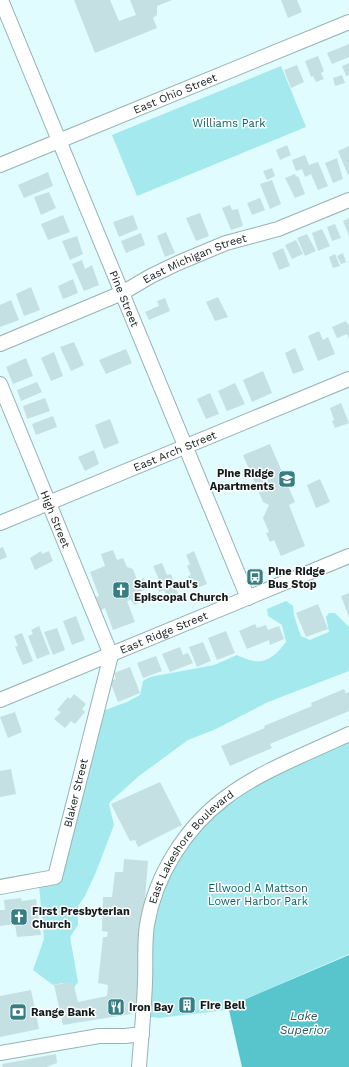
<svg xmlns="http://www.w3.org/2000/svg" width="349" height="1067" viewBox="0 0 349 1067" font-family="'Work Sans',sans-serif">
  <style>
    .green { fill: #a3e9ee }
    .water { fill: #58c5cd }
    .building { fill: #c4e0e2 }
    .lines { fill: none; stroke-linecap: round; stroke-linejoin: round }
    .minor-casing { stroke: #97b2b3; stroke-width: 16 }
    .minor { stroke: #fff; stroke-width: 14 }
    .labels { text-anchor: middle; dominant-baseline: central; stroke-width: 3; stroke-linejoin: round; paint-order: stroke }
    .street-label { font-size: 11px; fill: #121c1d; stroke: #fff }
    .park-label { font-size: 11px; fill: #006369; stroke: #fff }
    .poi-label { font-size: 11px; font-weight: bold; fill: #121c1d; stroke: #fff; text-anchor: start }
    .water-label { font-size: 12px; font-style: italic; fill: #2c5c5f; stroke: #fff }
  </style>
  <rect width="100%" height="100%" fill="#e0fcfe"/>
  <path class="green" d="M281 66 306 127 137 196 112 135Z
    M286 601 293 606 294 616 301 636 310 640 329 632 326 617 329 613H335L349 627V671L268 702 216 729 188 740 139 776 111 801 109 804 114 825 96 872 85 896 78 906V925L70 937 78 982 73 989H68L63 983 53 985 33 970 44 939 39 885 53 882 100 712 127 702 140 695 143 681 150 677 214 665 237 655C260 667 272 661 286 642L282 625 268 616 267 609Z
    M349 734V954L239 1002 235 1009 159 1018 144 1016 147 925 173 855 225 798Z"/>
  <path class="water" d="M349 955V1067H242L229 1010 235 1009 239 1002Z"/>
  <path class="building" d="M74 0H110L119 21 136 15 130 0H172L157 6V15L153 18 157 28 95 53Z
    M281 0H297L302 12 288 18Z
    M349 44V57L332 64 327 53Z
    M318 56 324 71 321 73 324 79 316 82 313 76 311 77 305 61Z
    M349 63V75L346 76 342 66Z
    M297 65 304 82 291 88 284 70Z
    M342 75 345 83 335 86 333 78Z
    M287 145 291 155 280 160 276 150Z
    M349 146V174L348 175 338 151Z
    M305 155 309 165 318 162 328 186 318 190 311 174 305 177 302 169 296 171 292 160Z
    M337 158 343 179 333 183 325 163Z
    M272 168 275 176 267 180 263 171Z
    M48 172 53 186 24 198 18 185Z
    M295 174 296 177 298 176 305 194 295 198 285 178Z
    M272 180 281 204 270 209 260 184Z
    M49 192 56 208 41 215 34 197Z
    M260 198 265 210 252 215 247 203Z
    M230 205 232 210 238 209 243 226 231 230 222 208Z
    M200 213 209 236 196 241 186 218Z
    M63 215 70 232 48 240 41 224Z
    M133 215 138 229 119 237 113 222Z
    M349 218V236L343 221Z
    M335 224 341 238 332 241 327 227Z
    M322 229 330 246 318 251 312 233Z
    M166 232 175 253 165 257 157 236Z
    M141 233 145 245 126 253 121 241Z
    M307 234 316 251 305 256 297 238Z
    M77 236 83 254 70 260 62 241Z
    M296 240 303 254 292 259 285 245Z
    M283 248 290 266 279 270 272 253Z
    M343 253 346 262 341 264 337 256Z
    M335 254 340 266 333 268 329 257Z
    M82 260 85 269 92 265 99 285 84 291 72 264Z
    M73 279 78 293 63 299 58 286Z
    M31 287 40 310 24 316 16 294Z
    M218 297 228 317 215 321 206 302Z
    M165 298 170 311 149 320 145 312 159 306 157 301Z
    M11 300 19 320 0 327V305Z
    M346 321 347 324H349V339L347 334 337 338 332 327Z
    M319 331 323 340 328 337 335 354 318 361 308 336Z
    M74 342 84 365 71 371 60 347Z
    M295 348 304 370 293 374 285 353Z
    M126 349 132 363 106 374 99 360Z
    M54 352 63 376 51 381 41 358Z
    M26 358 33 376 13 384 6 367Z
    M263 371 272 393 252 402 243 380Z
    M37 382 42 392 21 401 17 390Z
    M235 383 245 404 227 411 218 391Z
    M210 393 219 414 206 419 197 399Z
    M45 398 50 411 27 419 23 406Z
    M341 403 349 423 335 428 332 421 334 420 330 408Z
    M53 416 57 427 36 435 32 424Z
    M110 419 119 443 104 449 95 425Z
    M270 444 295 502 289 505 305 546 281 556 274 540 270 542 266 533 269 532 263 518 269 505 263 502 243 455Z
    M94 450 99 464 85 471 78 457Z
    M320 479 330 502 316 508 307 485Z
    M3 547 7 557 0 560V548Z
    M113 550 117 560 123 558 127 567 133 569 137 580 144 578 148 588 140 592 144 601 134 605 131 600 127 601 135 622 113 630 105 608 101 610 96 597 99 596 90 572 105 566 101 554Z
    M41 551 42 554 49 551 53 561 35 570 30 558Z
    M194 551 207 584 197 588 193 579 190 580 188 576 191 575 187 566 190 564 186 555Z
    M162 563 167 575 171 574 179 597 168 601 164 590 159 592 156 583 160 582 153 566Z
    M349 593V617L341 596Z
    M318 604 328 629 306 637 296 613Z
    M76 616 85 640 72 645 63 621Z
    M255 624 257 628 266 625 268 630 279 626 284 639 270 645 269 640 247 649 239 631Z
    M39 626 50 654 37 659 28 636 33 634 31 630Z
    M57 628 65 650 53 655 44 632Z
    M226 631 235 653 217 660 208 638Z
    M22 633 33 661 23 665 15 647 18 646 14 636Z
    M203 642 211 661 197 667 189 647Z
    M180 647 183 655 188 653 193 663 170 672 162 654Z
    M156 656 162 671 143 678 137 663Z
    M130 667 140 693 118 702 110 681 116 679 114 673Z
    M344 689 346 693 349 692V711L270 744 272 748 230 766 221 746 265 728 264 726 312 706 311 703Z
    M74 694 86 704 82 709 85 712 75 724 71 721 65 728 54 719 61 712 57 710 68 697 70 699Z
    M15 712 22 732 8 738 0 717Z
    M11 769 16 794 0 797V771Z
    M160 782 182 825 138 847 135 840 130 841 111 804Z
    M124 859 148 861 136 1010 131 1014 63 1025 54 985 73 982 78 1002 107 996 108 985 98 983 103 937H107L108 932 102 931 103 897H112L115 872H123Z
    M21 898 22 901 36 899 41 935 17 937 15 924 0 926V910H5L4 900Z
    M31 990 39 1029 0 1037V996Z
    M189 1000 191 1007 185 1009 183 1003Z
    M56 1054 57 1063 46 1067H3L2 1064Z"/>
  <g class="lines">
    <defs>
      <g id="minor">
        <path id="s1" d="M1 0 248 598"/>
        <path id="s2" d="M0 165 349 22"/>
        <path id="s3" d="M0 344 122 293 151 276 178 263 226 243 278 229 349 200"/>
        <path id="s4" d="M0 384 111 655 55 877 0 887"/>
        <path id="s5" d="M0 523 349 379"/>
        <path id="s6" d="M0 700 349 556"/>
        <path d="M0 1053 99 1036H125L142 1034"/>
        <path id="s7" d="M139 1067C141 1039 144 1011 145 982 146 963 144 943 147 925 155 876 185 828 225 798 260 771 309 753 349 734"/>
      </g>
    </defs>
    <use href="#minor" class="minor-casing"/>
    <use href="#minor" class="minor"/>
  </g>
  <defs>
    <symbol id="school-square" viewBox="-11 -11 22 22"><rect x="-9" y="-9" width="18" height="18" rx="4" fill="#357e83" stroke="#fff"/><path d="M0-5L7-2L0 1L-7-2ZM-4 1L0 2.5L4 1V4Q0 6-4 4Z" fill="#fff"/></symbol>
    <symbol id="bus-square" viewBox="-11 -11 22 22"><rect x="-9" y="-9" width="18" height="18" rx="4" fill="#357e83" stroke="#fff"/><path d="M-5-6H5V4H4V6H2V4H-2V6H-4V4H-5ZM-3.5-4V0h7V-4ZM-3.5 1.2v1.5H-2V1.2ZM2 1.2v1.5H3.5V1.2Z" fill="#fff"/></symbol>
    <symbol id="church-square" viewBox="-11 -11 22 22"><rect x="-9" y="-9" width="18" height="18" rx="4" fill="#357e83" stroke="#fff"/><path d="M-1.2-6h2.4v3.5h3.3v2.4h-3.3V6h-2.4V-.1h-3.3v-2.4h3.3Z" fill="#fff"/></symbol>
    <symbol id="building-square" viewBox="-11 -11 22 22"><rect x="-9" y="-9" width="18" height="18" rx="4" fill="#357e83" stroke="#fff"/><path d="M-4-6H4V6H1V3H-1V6H-4ZM-2.5-4.3h1.7v1.8h-1.7ZM.8-4.3h1.7v1.8H.8ZM-2.5-1h1.7V.8h-1.7ZM.8-1h1.7V.8H.8Z" fill="#fff"/></symbol>
    <symbol id="restaurant-square" viewBox="-11 -11 22 22"><rect x="-9" y="-9" width="18" height="18" rx="4" fill="#357e83" stroke="#fff"/><path d="M-5-6h1v4h1v-4h1v4h1v-4h1v5L-1.5 .5V6h-2V.5L-5-1ZM5-6V6H3V1.5H1.5Q1.5-4 5-6Z" fill="#fff"/></symbol>
    <symbol id="bank-square" viewBox="-11 -11 22 22"><rect x="-9" y="-9" width="18" height="18" rx="4" fill="#357e83" stroke="#fff"/><path d="M-6-4H6V4H-6ZM0-2.3a2.3 2.3 0 1 0 0 4.6a2.3 2.3 0 1 0 0-4.6Z" fill="#fff"/></symbol>
  </defs>
  <g fill-rule="evenodd">
    <use href="#school-square" x="277" y="469" width="20" height="20"/>
    <use href="#bus-square" x="245" y="567" width="20" height="20"/>
    <use href="#church-square" x="111" y="580" width="20" height="20"/>
    <use href="#church-square" x="9" y="907" width="20" height="20"/>
    <use href="#building-square" x="177" y="995" width="20" height="20"/>
    <use href="#restaurant-square" x="106" y="997" width="20" height="20"/>
    <use href="#bank-square" x="8" y="1002" width="20" height="20"/>
  </g>
  <g class="labels">
    <g class="street-label">
      <text stroke="none"><textPath href="#s2" startOffset="189">East Ohio Street</textPath></text>
      <text stroke="none"><textPath href="#s3" startOffset="213">East Michigan Street</textPath></text>
      <text stroke="none"><textPath href="#s1" startOffset="323">Pine Street</textPath></text>
      <text stroke="none"><textPath href="#s5" startOffset="189">East Arch Street</textPath></text>
      <text stroke="none"><textPath href="#s4" startOffset="146">High Street</textPath></text>
      <text stroke="none"><textPath href="#s6" startOffset="177">East Ridge Street</textPath></text>
      <text transform="translate(76 793) rotate(-76)">Blaker Street</text>
      <text stroke="none"><textPath href="#s7" startOffset="234">East Lakeshore Boulevard</textPath></text>
    </g>
    <g class="park-label">
      <text x="229" y="123">Williams Park</text>
      <text x="258" y="888">Ellwood A Mattson<tspan x="258" dy="13">Lower Harbor Park</tspan></text>
    </g>
    <g class="poi-label">
      <text x="274" y="473" text-anchor="end">Pine Ridge<tspan x="274" dy="13">Apartments</tspan></text>
      <text x="268" y="571">Pine Ridge<tspan x="268" dy="13">Bus Stop</tspan></text>
      <text x="134" y="584">Saint Paul's<tspan x="134" dy="13">Episcopal Church</tspan></text>
      <text x="32" y="911">First Presbyterian<tspan x="32" dy="13">Church</tspan></text>
      <text x="200" y="1005">Fire Bell</text>
      <text x="129" y="1007">Iron Bay</text>
      <text x="31" y="1012">Range Bank</text>
    </g>
    <g class="water-label">
      <text x="304" y="1016">Lake<tspan x="304" dy="14">Superior</tspan></text>
    </g>
  </g>
</svg>
